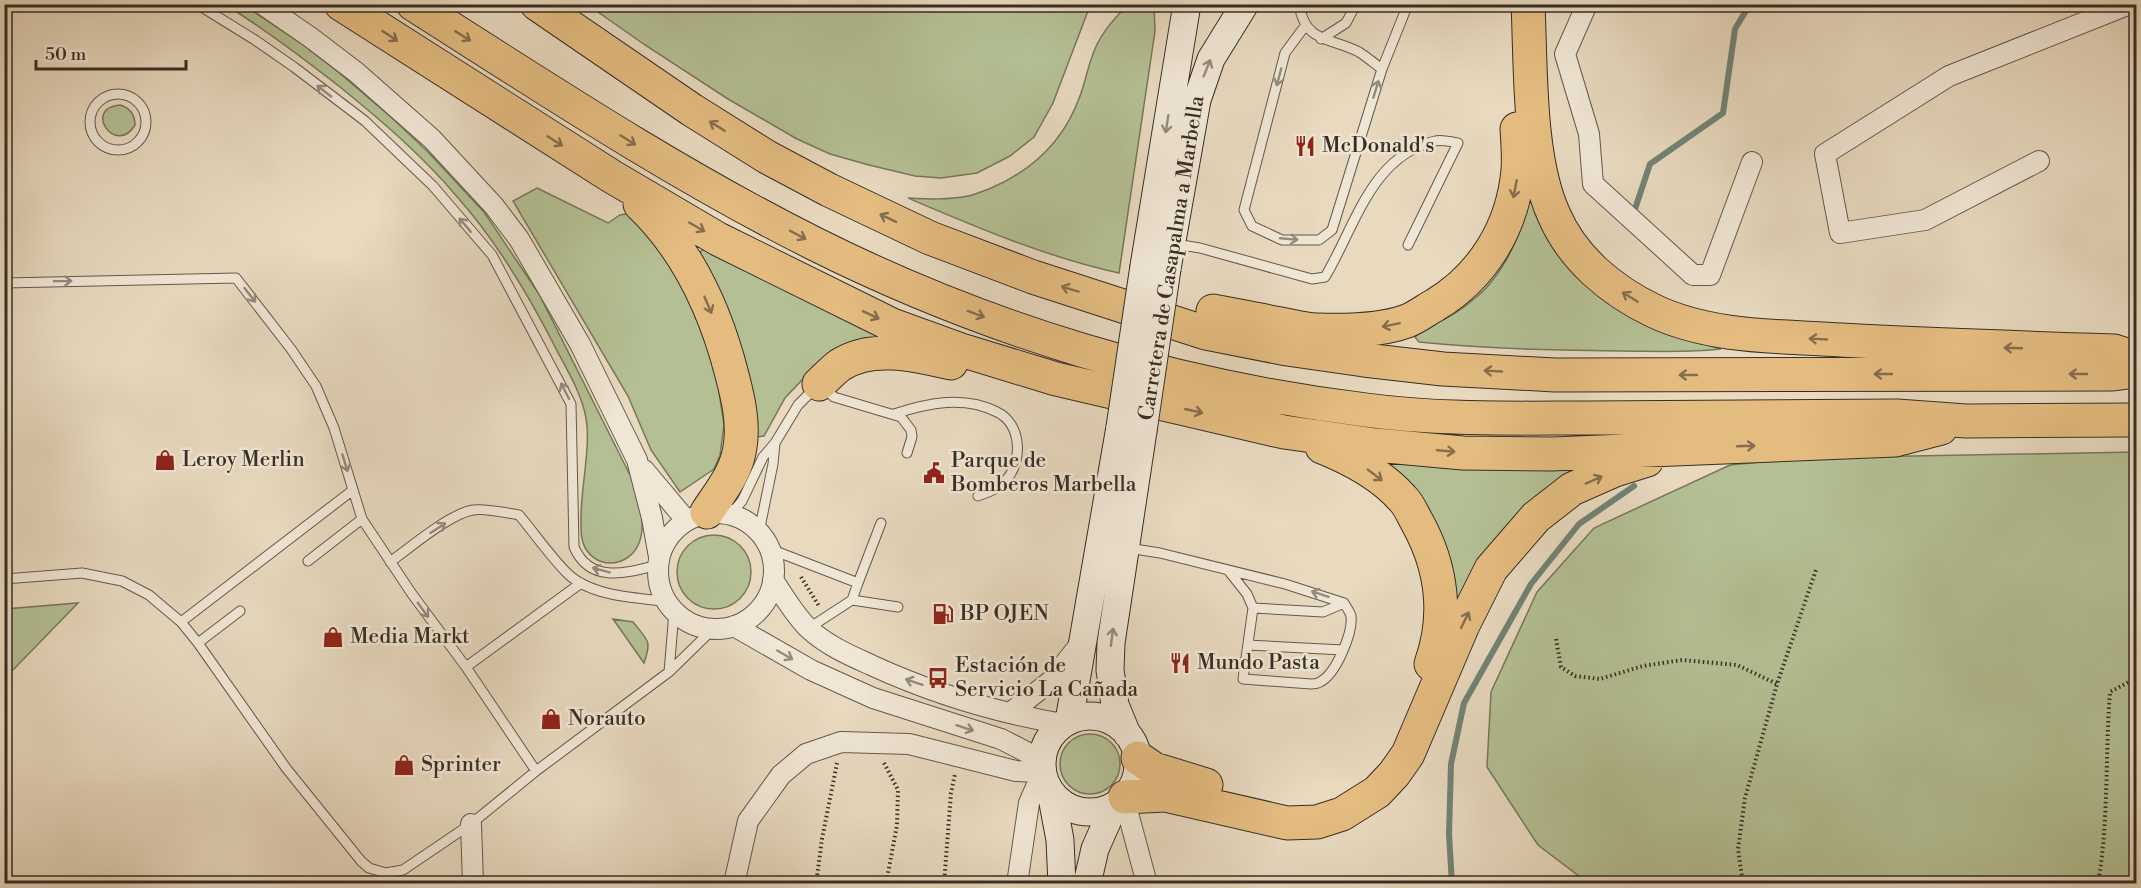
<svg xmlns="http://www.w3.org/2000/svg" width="2141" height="888" viewBox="0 0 2141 888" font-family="'Libre Bodoni',serif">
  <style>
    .green { fill: #b4c094; stroke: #76775c; stroke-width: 1.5 }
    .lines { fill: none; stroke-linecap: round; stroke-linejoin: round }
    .stream { stroke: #718376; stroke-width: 6 }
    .service-casing { stroke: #63594c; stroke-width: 11 }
    .minor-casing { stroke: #63594c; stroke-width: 22 }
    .secondary-casing { stroke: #372e25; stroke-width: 29 }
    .motorway-casing { stroke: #372e25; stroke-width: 35 }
    .path { stroke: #372e25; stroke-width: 4; stroke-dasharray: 1.5 3; stroke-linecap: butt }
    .service { stroke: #f0e6d5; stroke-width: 9 }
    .minor { stroke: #f0e6d5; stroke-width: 20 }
    .secondary { stroke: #f0e6d5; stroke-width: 27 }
    .motorway { stroke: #e4bc80; stroke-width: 33 }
    .secondary-bridge-casing { stroke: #372e25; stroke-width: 29; stroke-linecap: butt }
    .secondary-bridge { stroke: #f0e6d5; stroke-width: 27 }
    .oneway { stroke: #856e4e }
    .oneway2 { stroke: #948a7d }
    .labels { text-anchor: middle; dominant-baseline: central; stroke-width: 5; stroke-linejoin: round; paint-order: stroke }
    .poi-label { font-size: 21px; fill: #372e25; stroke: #f0e6d5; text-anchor: start }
    .street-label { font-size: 21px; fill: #372e25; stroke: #f0e6d5 }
  </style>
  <rect width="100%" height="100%" fill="#e8d9bf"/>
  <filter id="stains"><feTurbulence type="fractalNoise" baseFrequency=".00333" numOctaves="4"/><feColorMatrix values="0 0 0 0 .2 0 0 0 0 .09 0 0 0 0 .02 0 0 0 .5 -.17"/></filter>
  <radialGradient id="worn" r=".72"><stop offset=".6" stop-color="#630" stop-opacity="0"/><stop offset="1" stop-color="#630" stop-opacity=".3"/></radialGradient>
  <path class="green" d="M1129 4 1154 5 1155 31 1119 273C1046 257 976 227 908 198 928 199 948 200 968 196 975 195 982 191 989 189 1032 171 1064 141 1080 96 1085 83 1087 70 1092 57 1098 37 1114 18 1129 4Z
    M226 5H244L302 44 337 71 391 117 428 152 484 212 539 294 631 477C638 496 647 523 639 543 631 564 603 571 588 552 580 542 581 529 581 517 581 487 591 446 586 418 581 390 563 364 551 339 525 289 496 241 459 199 424 157 382 121 340 87 303 58 266 30 226 5Z
    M1069 5 1088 11 1053 103 1034 137 1010 156 977 173 941 178 915 176 869 165 830 154 797 139 728 99 645 45 588 5Z
    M120 105C130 108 135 114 135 125 116 157 82 108 120 105Z
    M537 188 608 223 620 215 631 213 675 268 711 354 718 385 724 425 720 455 714 469 680 492 651 450 628 396 513 201Z
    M1532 189 1687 339 1721 349C1687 353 1654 351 1620 351 1551 350 1488 349 1419 342L1415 337C1422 330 1431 327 1439 322 1451 316 1464 308 1474 299 1506 274 1524 227 1532 189Z
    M703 249 892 339 819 362 785 398 764 436 757 437 698 255Z
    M2136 452V883H1588L1538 845 1487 767 1491 692 1537 592 1594 528 1730 465 1804 458Z
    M1377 458 1585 469 1460 611 1451 602Z
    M677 572a37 37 0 1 1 74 0a37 37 0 1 1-74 0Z
    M78 603 10 673 5 695V609Z
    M613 619 633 622C648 641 652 640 644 663Z
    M1060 764a30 30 0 1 1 60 0a30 30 0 1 1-60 0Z"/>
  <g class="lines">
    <path class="stream" d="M1634 212 1650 164 1723 113 1735 29 1750 4
      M1452 884 1449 834 1451 764 1464 703 1531 584 1579 524 1634 486"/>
    <defs>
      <path id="service" d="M197 4 255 40 294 67 365 121 433 186 492 255 571 404 574 547C590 584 626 573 658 565
        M1299 4C1305 44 1331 37 1359 52 1367 57 1375 64 1382 69
        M1305 26 1285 53 1244 210 1252 226 1282 240H1319L1332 230 1382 69 1408 4
        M1321 39 1346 23 1356 4
        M90 122a28 28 0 1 1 56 0a28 28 0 1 1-56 0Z
        M1175 244 1200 248 1312 279 1325 277C1355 227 1371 156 1435 141 1442 139 1451 142 1458 143L1408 245
        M4 283 236 278 291 349 316 386 334 428 362 519 412 594 466 667 581 583
        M894 414C928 403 964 395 997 412 1022 424 1023 462 1006 480 998 489 988 492 978 496
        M730 515 742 501 763 457 775 443 798 405 819 384 834 397 901 417 911 430 912 437 907 453
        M759 532 773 464 775 443
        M1128 548 1160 553 1285 584 1344 603C1346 607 1350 612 1351 616 1353 633 1336 674 1320 682 1317 684 1314 684 1311 684L1243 679 1253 608 1247 594 1228 570
        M770 549 858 583 852 600 809 628
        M308 561 362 519
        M390 562C411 547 449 514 473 510 485 508 507 513 519 515 535 534 550 556 567 573 590 596 635 598 665 601
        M4 579 82 573 122 581 149 595 181 622 198 643 286 768 361 861 369 868 386 873 403 870 471 824 536 771 669 672 712 630
        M858 583 881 523
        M852 600 898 607
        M1253 608 1323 612 1344 603
        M181 622 353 490
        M198 643 240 611
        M1248 645 1343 650
        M466 667 536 771
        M669 672 674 612"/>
      <path id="minor" d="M262 4 310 37 356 72 432 139 494 206 519 239 580 344 637 460 652 518 659 557
        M1587 4 1565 54 1589 134 1593 184 1693 275H1710L1752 162
        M2039 161 1925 220 1840 233 1825 154 1949 76 2130 4
        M644 470 686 520
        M658 571a58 58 0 1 1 116 0a58 58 0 1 1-116 0Z
        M773 580C784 596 794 614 808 628 826 645 849 655 871 665 932 693 998 713 1063 724
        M734 626 811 670 873 698 1001 739 1042 760
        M1010 713 1052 680 1080 644
        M1124 798 1147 884
        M471 824 473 884
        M734 884 748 821 781 775 806 754 841 742 909 744 1016 771 1042 772
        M1017 884 1029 803 1036 787 1045 782"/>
      <path id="secondary" d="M1144 266 1187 4
        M1167 269 1197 100 1211 59 1245 4
        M1042 764a48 48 0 1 1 96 0a48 48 0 1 1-96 0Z
        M1069 721 1120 427
        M1127 734 1115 705 1110 670 1111 643 1143 431
        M1051 792 1060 840 1062 884
        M1087 884 1095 849 1114 806"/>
      <path id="motorway" d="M341 4 611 176 718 239 892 325 961 350 1056 379 1284 432 1375 445 1463 453 1552 454 1895 440 1941 428
        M413 4C545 88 675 174 815 244 987 330 1175 387 1366 410 1440 420 1514 418 1588 418 1691 417 1794 417 1897 416L1966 421 2136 420
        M537 4 692 110 767 157 829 190 930 238 1033 277 1206 333 1287 349 1364 360 1443 369 1555 375 2113 374 2136 371
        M1528 4C1531 68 1528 158 1554 215 1573 259 1612 291 1654 311 1711 338 1779 336 1841 340 1932 345 2023 348 2114 351L2136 358
        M640 204C688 250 716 312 732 375 738 398 744 423 740 447 737 472 720 492 707 512
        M1213 311C1236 315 1258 320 1281 324 1292 326 1305 330 1317 330 1345 331 1380 331 1407 321 1417 317 1426 310 1435 305 1483 276 1513 227 1518 170 1519 157 1518 143 1517 129
        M819 384C826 378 833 370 840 365 872 344 916 355 951 363
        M1322 447C1352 459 1382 475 1403 499 1409 505 1413 515 1417 522 1442 567 1448 616 1431 664
        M1138 758 1154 769 1206 785
        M1125 797 1165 795 1287 823 1317 822 1342 814 1377 792 1394 774 1408 754 1463 625 1491 569 1536 517 1572 489 1615 470 1647 460"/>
    </defs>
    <use href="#service" class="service-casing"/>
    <use href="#minor" class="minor-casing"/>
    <use href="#secondary" class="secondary-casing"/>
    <use href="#motorway" class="motorway-casing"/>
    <path class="path" d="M801 577 819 606
      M1556 639 1561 667 1575 676 1600 679 1643 666 1682 660 1737 665 1777 684
      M884 763 898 790 897 825 886 884
      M816 884 822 839 837 763
      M944 884 951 793 955 774
      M1743 884 1738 849 1745 798 1777 684 1816 570
      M2098 884C2109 820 2105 756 2110 692L2136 678"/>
    <use href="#service" class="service"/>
    <use href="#minor" class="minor"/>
    <use href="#secondary" class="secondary"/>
    <use href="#motorway" class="motorway"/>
    <defs>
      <path id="secondary-bridge" d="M1120 427 1144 266
        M1143 431 1167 269"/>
    </defs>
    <use href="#secondary-bridge" class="secondary-bridge-casing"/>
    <use href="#secondary-bridge" class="secondary-bridge"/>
  </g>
  <defs><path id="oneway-shaft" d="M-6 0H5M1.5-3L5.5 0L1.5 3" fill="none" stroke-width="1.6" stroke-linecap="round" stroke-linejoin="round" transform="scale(1.5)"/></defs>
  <g class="oneway">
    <use href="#oneway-shaft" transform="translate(390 36) rotate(33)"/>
    <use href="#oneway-shaft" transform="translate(463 36) rotate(32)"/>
    <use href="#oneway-shaft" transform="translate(717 126) rotate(-148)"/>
    <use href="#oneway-shaft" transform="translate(628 140) rotate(32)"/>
    <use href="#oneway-shaft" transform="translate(555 141) rotate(32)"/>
    <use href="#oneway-shaft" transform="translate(1515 189) rotate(101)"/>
    <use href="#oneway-shaft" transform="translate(888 218) rotate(-155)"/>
    <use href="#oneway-shaft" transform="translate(697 227) rotate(30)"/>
    <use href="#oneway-shaft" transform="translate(798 235) rotate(28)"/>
    <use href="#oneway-shaft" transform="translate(1070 289) rotate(-163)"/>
    <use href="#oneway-shaft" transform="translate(1630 297) rotate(-148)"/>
    <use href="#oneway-shaft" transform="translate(708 305) rotate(67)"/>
    <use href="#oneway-shaft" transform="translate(976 314) rotate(20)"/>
    <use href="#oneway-shaft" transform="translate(871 315) rotate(25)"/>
    <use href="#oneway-shaft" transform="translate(1391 325) rotate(168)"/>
    <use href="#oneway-shaft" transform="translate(1818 339) rotate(-177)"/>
    <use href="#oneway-shaft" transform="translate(2013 348) rotate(-178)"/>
    <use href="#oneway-shaft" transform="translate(1493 371) rotate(-177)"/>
    <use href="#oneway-shaft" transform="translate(1883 374) rotate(180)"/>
    <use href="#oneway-shaft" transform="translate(2078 374) rotate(180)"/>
    <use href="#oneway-shaft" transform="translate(1688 375) rotate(180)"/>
    <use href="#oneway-shaft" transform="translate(1194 411) rotate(13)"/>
    <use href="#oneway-shaft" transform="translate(1746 446) rotate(-2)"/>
    <use href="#oneway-shaft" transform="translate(1446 451) rotate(5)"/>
    <use href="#oneway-shaft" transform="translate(1375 475) rotate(37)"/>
    <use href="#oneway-shaft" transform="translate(1594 480) rotate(-24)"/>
    <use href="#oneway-shaft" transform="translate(1465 620) rotate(-64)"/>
  </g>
  <g class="oneway2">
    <use href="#oneway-shaft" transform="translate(1207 68) rotate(-68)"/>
    <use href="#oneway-shaft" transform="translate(1279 77) rotate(105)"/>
    <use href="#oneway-shaft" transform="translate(1376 89) rotate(-73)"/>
    <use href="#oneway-shaft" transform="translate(324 91) rotate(-142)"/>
    <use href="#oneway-shaft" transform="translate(1167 124) rotate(99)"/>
    <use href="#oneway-shaft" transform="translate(465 225) rotate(-130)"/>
    <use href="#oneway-shaft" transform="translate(1289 239) rotate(5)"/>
    <use href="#oneway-shaft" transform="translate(63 281) rotate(-1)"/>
    <use href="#oneway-shaft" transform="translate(250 295) rotate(52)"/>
    <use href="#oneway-shaft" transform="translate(565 391) rotate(-117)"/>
    <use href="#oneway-shaft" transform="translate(345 463) rotate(73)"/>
    <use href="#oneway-shaft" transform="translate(438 528) rotate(-33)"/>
    <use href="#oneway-shaft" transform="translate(601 570) rotate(-165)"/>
    <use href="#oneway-shaft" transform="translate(1320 594) rotate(-162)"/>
    <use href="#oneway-shaft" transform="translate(423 610) rotate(54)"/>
    <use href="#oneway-shaft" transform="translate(1112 637) rotate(-83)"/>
    <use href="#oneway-shaft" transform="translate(785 655) rotate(30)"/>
    <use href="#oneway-shaft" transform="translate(914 682) rotate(-161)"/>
    <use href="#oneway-shaft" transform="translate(965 728) rotate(18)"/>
  </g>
  <defs>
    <symbol id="restaurant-bare" viewBox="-9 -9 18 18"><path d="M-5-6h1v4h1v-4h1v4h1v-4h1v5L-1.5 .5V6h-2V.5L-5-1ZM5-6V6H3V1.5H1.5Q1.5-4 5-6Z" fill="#8f2418" stroke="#f0e6d5" stroke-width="2.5" paint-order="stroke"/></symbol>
    <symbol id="shop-bare" viewBox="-9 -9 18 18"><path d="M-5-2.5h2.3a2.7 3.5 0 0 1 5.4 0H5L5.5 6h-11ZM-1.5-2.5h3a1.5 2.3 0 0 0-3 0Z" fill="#8f2418" stroke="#f0e6d5" stroke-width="2.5" paint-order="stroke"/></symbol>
    <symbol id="civic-bare" viewBox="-9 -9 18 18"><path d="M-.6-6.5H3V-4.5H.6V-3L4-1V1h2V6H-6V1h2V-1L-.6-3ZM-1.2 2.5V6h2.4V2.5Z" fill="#8f2418" stroke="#f0e6d5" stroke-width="2.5" paint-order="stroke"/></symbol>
    <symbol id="fuel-bare" viewBox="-9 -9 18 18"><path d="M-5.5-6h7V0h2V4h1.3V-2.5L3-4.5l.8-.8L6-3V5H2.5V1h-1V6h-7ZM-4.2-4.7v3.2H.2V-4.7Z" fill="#8f2418" stroke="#f0e6d5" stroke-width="2.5" paint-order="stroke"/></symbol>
    <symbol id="bus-bare" viewBox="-9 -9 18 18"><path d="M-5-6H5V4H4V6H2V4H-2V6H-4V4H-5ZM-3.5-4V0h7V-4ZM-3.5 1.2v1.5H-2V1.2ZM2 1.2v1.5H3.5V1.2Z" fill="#8f2418" stroke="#f0e6d5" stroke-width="2.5" paint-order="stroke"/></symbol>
  </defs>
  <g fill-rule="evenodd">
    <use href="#restaurant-bare" x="1290" y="131" width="30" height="30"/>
    <use href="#shop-bare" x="150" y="445" width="30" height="30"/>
    <use href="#civic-bare" x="919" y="458" width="30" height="30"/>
    <use href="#fuel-bare" x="928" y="599" width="30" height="30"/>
    <use href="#shop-bare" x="318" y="622" width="30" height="30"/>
    <use href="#restaurant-bare" x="1165" y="648" width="30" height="30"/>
    <use href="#bus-bare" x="923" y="663" width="30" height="30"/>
    <use href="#shop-bare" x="536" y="704" width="30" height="30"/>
    <use href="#shop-bare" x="389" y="750" width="30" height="30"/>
  </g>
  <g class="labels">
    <g class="poi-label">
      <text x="1322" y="146">McDonald's</text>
      <text x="182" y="460">Leroy Merlin</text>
      <text x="951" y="461">Parque de<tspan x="951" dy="24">Bomberos Marbella</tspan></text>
      <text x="960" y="614">BP OJEN</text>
      <text x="350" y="637">Media Markt</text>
      <text x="1197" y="663">Mundo Pasta</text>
      <text x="955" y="666">Estación de<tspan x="955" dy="24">Servicio La Cañada</tspan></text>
      <text x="568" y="719">Norauto</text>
      <text x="421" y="765">Sprinter</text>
    </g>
    <g class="street-label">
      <text transform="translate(1172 258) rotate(-81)">Carretera de Casapalma a Marbella</text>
    </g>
  </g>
  <rect width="2141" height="888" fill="none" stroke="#e8d9bf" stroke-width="24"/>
  <rect x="6" y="6" width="2129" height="876" fill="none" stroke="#372e25" stroke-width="3"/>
  <rect x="12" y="12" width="2117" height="864" fill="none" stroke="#372e25" stroke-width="1.5"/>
  <path d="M36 60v9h150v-9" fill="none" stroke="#372e25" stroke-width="3"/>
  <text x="45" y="60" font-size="18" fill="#372e25" stroke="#f0e6d5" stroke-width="4.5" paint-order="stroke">50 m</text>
  <rect width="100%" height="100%" filter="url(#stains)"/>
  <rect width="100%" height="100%" fill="url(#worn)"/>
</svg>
